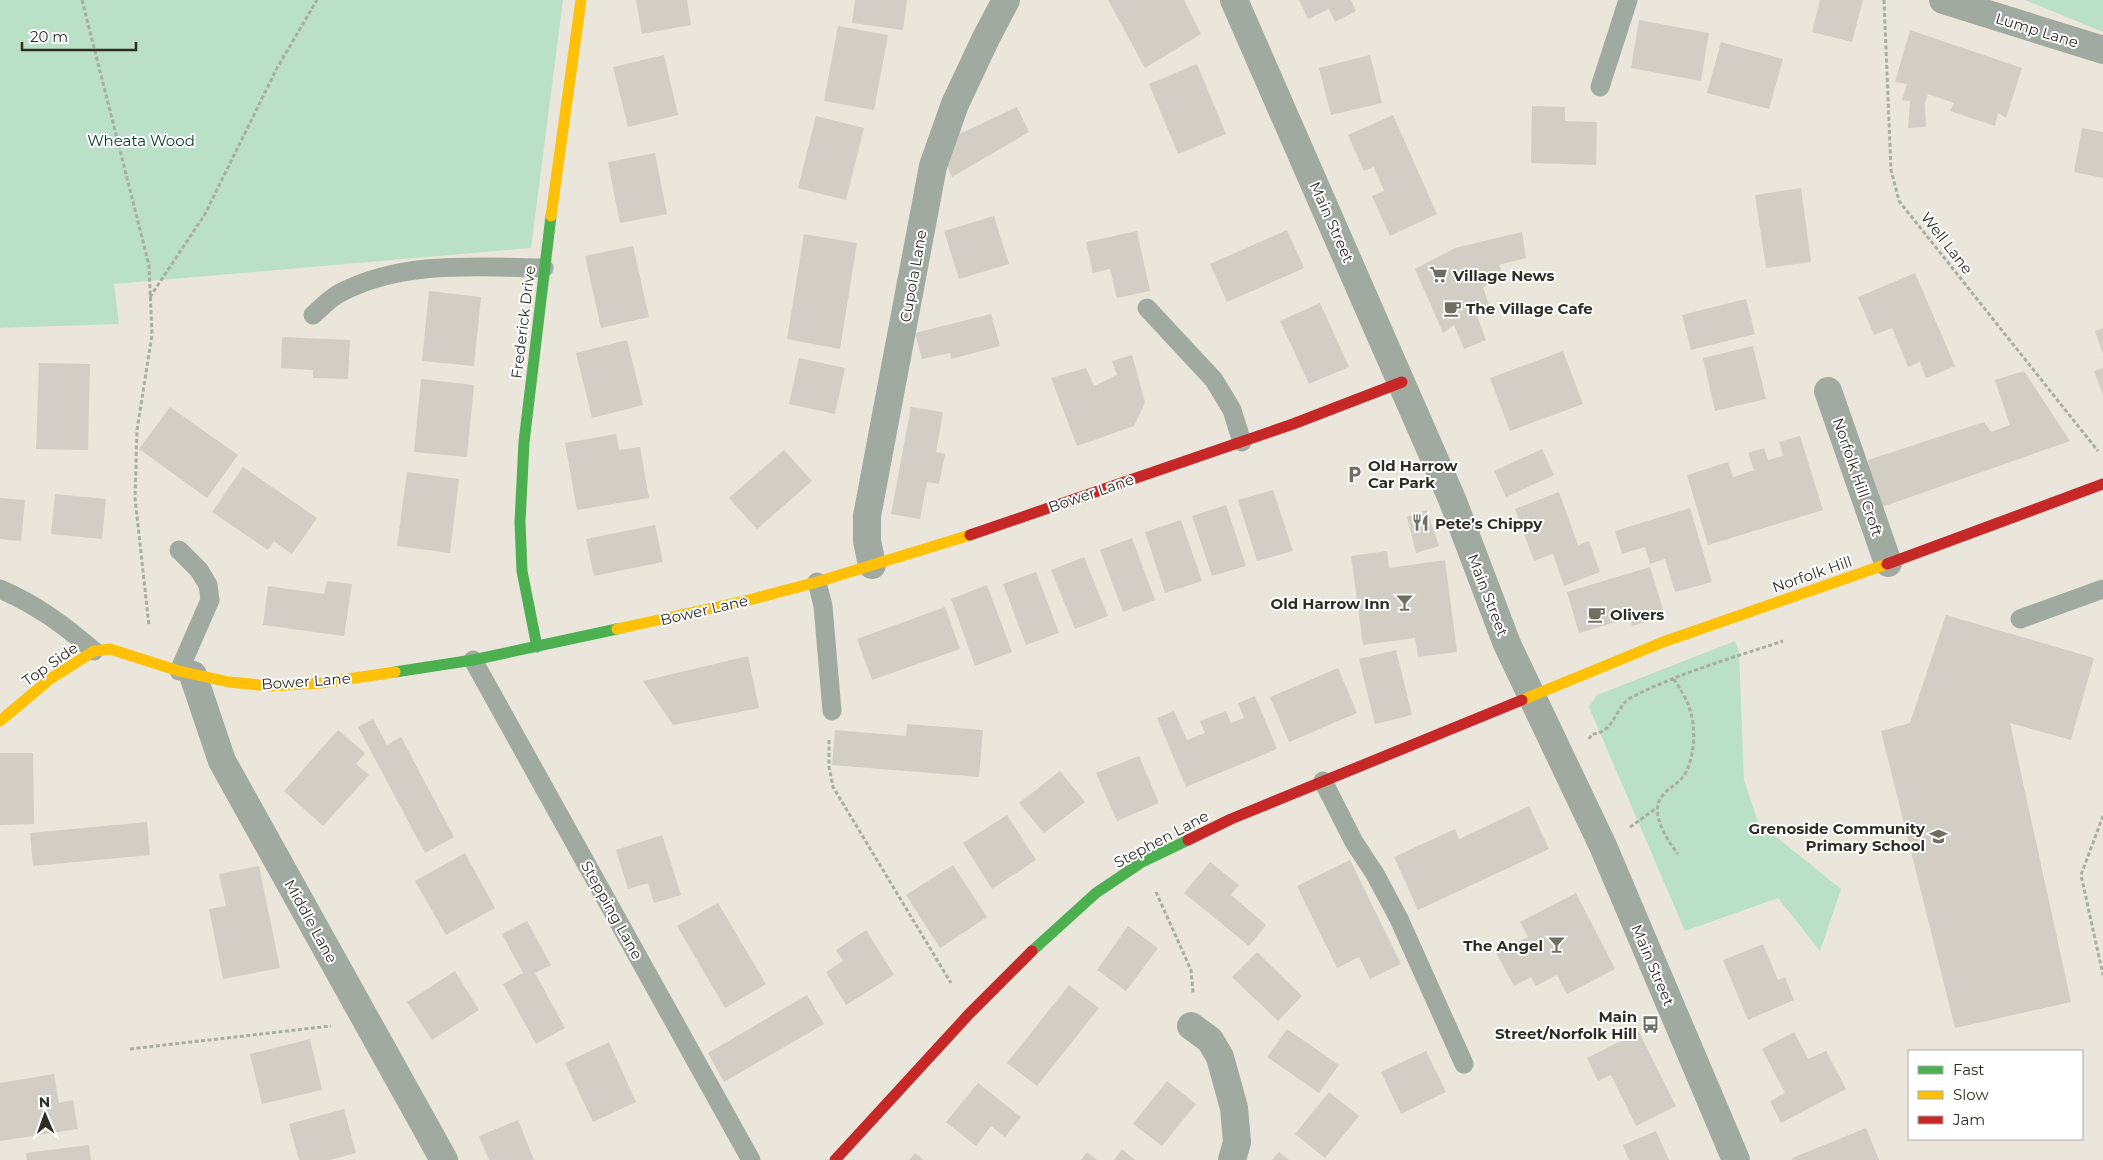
<svg xmlns="http://www.w3.org/2000/svg" width="2103" height="1160" viewBox="0 0 2103 1160" font-family="Montserrat,sans-serif">
  <style>
    .green { fill: #bae1c8 }
    .building { fill: #d2cec5 }
    .lines { fill: none; stroke-linecap: round; stroke-linejoin: round }
    .path { stroke: #a9ada4; stroke-width: 3; stroke-dasharray: 4 2.5; stroke-linecap: butt }
    .lane { stroke: #a0aaa0; stroke-width: 19 }
    .street { stroke: #a0aaa0; stroke-width: 28 }
    .fast { stroke: #4caf50; stroke-width: 11 }
    .slow { stroke: #ffc107; stroke-width: 11 }
    .jam { stroke: #c62828; stroke-width: 11 }
    .labels { text-anchor: middle; dominant-baseline: central; stroke-width: 4; stroke-linejoin: round; paint-order: stroke }
    .street-label { font-size: 15px; fill: #2e2c23; stroke: #fff }
    .park-label { font-size: 15px; fill: #063a27; stroke: #fff }
    .poi-label { font-size: 15px; font-weight: bold; fill: #2e2c23; stroke: #fff; text-anchor: start }
  </style>
  <rect width="100%" height="100%" fill="#ebe6db"/>
  <path class="green" d="M0 0H563L531 248 114 284 119 324 0 328Z
    M2025 0H2103V32Z
    M1735 641 1739 651 1744 780 1758 822 1841 889 1820 951 1778 898 1685 931 1589 707 1597 695Z"/>
  <path class="building" d="M636 0H687L691 25 642 34Z
    M855 0H907L903 30 852 23Z
    M1108 0H1184L1201 34 1145 68Z
    M1299 0H1351L1356 11 1335 22 1329 9 1308 19Z
    M1820 0H1863L1852 42 1812 32Z
    M1639 20 1709 33 1701 81 1631 68Z
    M838 26 888 35 874 110 824 101Z
    M1910 30 2022 68 2006 118 1998 113 1995 126 1950 111 1954 103 1928 94 1925 103 1926 127 1908 128 1910 101 1902 100 1907 84 1895 82Z
    M1721 42 1783 59 1769 109 1707 93Z
    M664 55 678 115 628 127 613 67Z
    M1370 55 1382 103 1331 115 1319 68Z
    M1197 64 1226 134 1178 154 1149 84Z
    M1532 106 1565 107V121L1597 122 1596 165 1531 163Z
    M1017 107 1029 132 952 177 946 162 953 137Z
    M1393 115 1437 214 1390 236 1372 196 1384 191 1374 167 1364 171 1348 135Z
    M816 116 864 128 846 200 798 188Z
    M2082 128 2103 132V178L2074 172Z
    M655 153 667 214 620 223 608 162Z
    M1801 188 1811 262 1766 268 1755 195Z
    M994 216 1009 264 959 279 944 231Z
    M1287 230 1304 268 1227 302 1210 264Z
    M1137 231 1150 291 1117 298 1110 269 1093 273 1086 242Z
    M1522 232 1526 258 1499 265 1504 278 1483 287 1490 308 1477 316 1486 340 1464 349 1454 325 1443 333 1415 269 1455 248Z
    M804 234 857 243 840 349 787 339Z
    M633 246 649 317 601 328 585 256Z
    M1915 273 1955 366 1926 378 1920 362 1908 367 1892 328 1874 335 1858 297Z
    M429 291 481 297 474 366 422 361Z
    M1746 299 1755 334 1691 350 1682 315Z
    M1320 303 1349 367 1309 384 1280 321Z
    M991 314 1000 346 951 359 950 353 922 359 915 333Z
    M2103 328V354L2095 331Z
    M282 337 350 340 348 379 313 378V370L281 368Z
    M627 340 643 405 592 418 576 353Z
    M1753 346 1766 399 1715 411 1703 358Z
    M1563 351 1583 404 1510 431 1490 378Z
    M1132 355 1145 402 1134 426 1077 446 1051 378 1086 368 1094 386 1117 375 1112 361Z
    M799 358 845 368 835 414 789 404Z
    M39 363 90 364 88 450 36 449Z
    M2103 368V396L2094 371Z
    M2024 371 2070 441 1879 508 1868 460 1984 422 1991 432 2010 425 1995 380Z
    M421 379 474 385 467 457 414 452Z
    M170 407 238 455 207 498 139 449Z
    M911 407 943 412 936 452 945 454 939 484 927 482 920 519 891 514Z
    M616 434 619 450 640 447 649 498 577 510 565 443Z
    M1800 436 1823 510 1708 545 1687 475 1728 462 1733 477 1754 470 1748 453 1764 448 1768 460 1783 456 1779 442Z
    M1542 449 1554 475 1506 497 1494 471Z
    M784 450 812 481 757 529 729 498Z
    M243 467 317 518 292 554 274 541 268 550 212 512Z
    M407 472 459 479 450 553 397 546Z
    M1273 490 1293 551 1257 561 1238 500Z
    M1559 492 1578 545 1589 541 1600 572 1564 586 1553 554 1534 561 1515 509Z
    M55 494 106 499 102 539 51 534Z
    M0 498 25 500 21 541 0 539Z
    M1226 505 1246 566 1212 576 1192 516Z
    M1690 508 1712 582 1675 592 1665 559 1650 564 1645 547 1622 554 1615 531Z
    M1427 510 1439 546 1416 553 1407 517Z
    M1181 520 1202 581 1165 593 1145 532Z
    M655 525 663 562 594 576 586 539Z
    M1132 538 1155 600 1123 612 1100 550Z
    M1387 551 1389 568 1445 560 1457 652 1418 657 1415 638 1363 645 1351 556Z
    M1084 557 1108 616 1075 629 1051 570Z
    M1650 567 1665 616 1632 626 1630 618 1579 633 1567 592Z
    M1036 572 1059 633 1026 645 1003 584Z
    M327 581 352 584 344 636 263 625 268 586 324 594Z
    M987 585 1012 652 975 666 951 599Z
    M945 607 960 649 872 680 857 639Z
    M1946 615 2094 658 2071 740 2010 723 2071 1002 1955 1028 1881 731 1910 723Z
    M1396 650 1412 715 1375 724 1359 659Z
    M748 656 759 708 673 725 643 681Z
    M1338 668 1357 713 1289 742 1270 697Z
    M1255 696 1277 749 1186 787 1157 718 1174 711 1187 740 1205 733 1200 721 1226 711 1231 723 1244 718 1238 703Z
    M373 719 387 745 401 737 454 837 425 853 358 727Z
    M907 724 983 730 979 777 832 765 835 730 906 736Z
    M338 730 365 753 356 764 369 775 323 826 284 791Z
    M0 753H33L34 824 0 825Z
    M1139 756 1159 803 1117 821 1096 773Z
    M1060 771 1085 802 1044 833 1019 803Z
    M1529 806 1549 849 1418 910 1394 857 1455 829 1459 839Z
    M1007 815 1036 860 992 889 963 843Z
    M147 822 150 855 33 866 30 833Z
    M662 835 681 895 654 903 648 883 628 889 616 850Z
    M465 853 495 908 446 935 415 881Z
    M1350 860 1401 964 1370 979 1359 957 1337 968 1297 886Z
    M1210 862 1239 885 1231 895 1266 925 1249 946 1184 893Z
    M953 865 987 917 940 948 906 895Z
    M259 866 280 968 223 979 209 909 226 906 219 874Z
    M1576 893 1615 969 1567 994 1557 975 1536 986 1531 977 1514 986 1496 953 1528 937 1520 922Z
    M718 903 766 984 725 1008 677 926Z
    M527 921 551 965 535 973 565 1028 536 1044 503 984 523 973 502 934Z
    M1128 926 1158 948 1126 991 1097 970Z
    M866 930 894 975 846 1005 826 972 843 961 836 950Z
    M1763 944 1778 980 1785 977 1794 1000 1748 1020 1723 960Z
    M1257 952 1302 996 1278 1021 1232 977Z
    M455 971 479 1010 432 1040 407 1002Z
    M1069 985 1099 1008 1037 1086 1007 1063Z
    M807 995 824 1024 724 1082 708 1053Z
    M1287 1029 1339 1065 1319 1093 1267 1057Z
    M1639 1032 1676 1106 1636 1126 1611 1075 1598 1081 1587 1058Z
    M1794 1032 1808 1059 1826 1051 1846 1089 1781 1123 1770 1101 1785 1093 1762 1049Z
    M310 1039 322 1090 262 1104 250 1054Z
    M609 1042 636 1102 593 1122 565 1063Z
    M1426 1051 1446 1092 1401 1114 1381 1072Z
    M54 1074 59 1103 73 1100 78 1129 0 1141V1083Z
    M1167 1081 1196 1104 1162 1146 1133 1124Z
    M978 1083 1021 1117 1005 1137 991 1126 976 1146 946 1122Z
    M1329 1092 1359 1116 1325 1158 1295 1134Z
    M344 1109 356 1153 330 1160H299L289 1124Z
    M518 1120 534 1160H489L479 1136Z
    M1866 1128 1879 1160H1792V1158Z
    M1656 1131 1669 1160H1629L1623 1145Z
    M89 1145 91 1160H27L26 1153Z
    M1122 1149 1135 1160H1114Z
    M1087 1152 1097 1160H1081Z
    M1279 1152 1289 1160H1272Z
    M915 1153 924 1160H909Z"/>
  <g class="lines">
    <path class="path" d="M82 0 149 265 152 335 137 430 135 498 149 626
      M1884 0 1891 170 1899 201 2098 451
      M150 297 205 214 277 68 317 0
      M1674 679C1680 689 1687 699 1690 710 1696 728 1695 756 1685 774 1679 784 1670 786 1663 795 1648 811 1667 840 1678 854
      M1589 739 1592 734C1615 733 1614 707 1632 697 1679 673 1732 658 1783 641
      M829 740V767L833 787 951 983
      M2103 816 2081 875 2103 975
      M1630 827 1658 807
      M1156 892 1191 970 1193 993
      M130 1049 331 1026"/>
    <path class="lane" d="M1600 87 1628 0
      M1147 308 1214 380 1232 410 1242 442
      M313 315C321 308 330 298 340 293 402 260 476 267 544 268
      M179 550 199 570 208 585 210 600 179 671
      M817 582 823 606 832 711
      M0 589C37 605 64 625 94 651
      M2020 619 2103 589
      M473 660 751 1160
      M1323 781 1354 842 1375 874 1399 919 1464 1064"/>
    <path class="street" d="M1234 0 1452 499 1507 644 1603 846 1736 1160
      M1943 0 2103 50
      M1828 391 1888 563
      M872 565 867 541V516L933 166 955 104 986 38 1006 0
      M193 675 222 761 444 1160
      M1191 1026 1210 1040 1220 1057 1234 1108 1237 1142 1232 1160"/>
    <path class="fast" d="M537 647 522 571 520 522 524 442 551 216
      M395 672 473 660 617 629
      M1032 951 1096 893 1142 862 1188 840"/>
    <path class="slow" d="M551 216 581 0
      M617 629 749 600 817 582 970 535
      M1522 700 1663 642 1887 564
      M0 721 50 679 94 651 110 649 179 671 229 682 270 686 321 683 395 672"/>
    <path class="jam" d="M970 535 1293 424 1402 382
      M1887 564 2103 484
      M1188 840 1231 819 1522 700
      M835 1160 969 1014 1032 951"/>
  </g>
  <defs>
    <symbol id="supermarket-bare" viewBox="-9 -9 18 18"><path d="M-6-5.5h2.5l.6 2H6L4.5 2H-2.5L-4.4-4H-6ZM-1.5 3.2a1.3 1.3 0 1 0 .1 0ZM3 3.2a1.3 1.3 0 1 0 .1 0Z" fill="#706d63" stroke="#fff" stroke-width="2.5" paint-order="stroke"/></symbol>
    <symbol id="cafe-bare" viewBox="-9 -9 18 18"><path d="M-5.5-4.5H6V0H3Q3 3.5 0 3.5H-2.5Q-5.5 3.5-5.5 0ZM3-3.2v2h1.7v-2ZM-6 4.5H4V6H-6Z" fill="#706d63" stroke="#fff" stroke-width="2.5" paint-order="stroke"/></symbol>
    <symbol id="parking-bare" viewBox="-9 -9 18 18"><path d="M-3.5-5.5H1a3.5 3.5 0 0 1 0 7H-1V5.5H-3.5ZM-1-3.4V-.6H.8a1.4 1.4 0 0 0 0-2.8Z" fill="#706d63" stroke="#fff" stroke-width="2.5" paint-order="stroke"/></symbol>
    <symbol id="restaurant-bare" viewBox="-9 -9 18 18"><path d="M-5-6h1v4h1v-4h1v4h1v-4h1v5L-1.5 .5V6h-2V.5L-5-1ZM5-6V6H3V1.5H1.5Q1.5-4 5-6Z" fill="#706d63" stroke="#fff" stroke-width="2.5" paint-order="stroke"/></symbol>
    <symbol id="bar-bare" viewBox="-9 -9 18 18"><path d="M-6-5H6L.8 .8V4.5H3.5V6h-7V4.5H-.8V.8Z" fill="#706d63" stroke="#fff" stroke-width="2.5" paint-order="stroke"/></symbol>
    <symbol id="school-bare" viewBox="-9 -9 18 18"><path d="M0-5L7-2L0 1L-7-2ZM-4 1L0 2.5L4 1V4Q0 6-4 4Z" fill="#706d63" stroke="#fff" stroke-width="2.5" paint-order="stroke"/></symbol>
    <symbol id="bus-bare" viewBox="-9 -9 18 18"><path d="M-5-6H5V4H4V6H2V4H-2V6H-4V4H-5ZM-3.5-4V0h7V-4ZM-3.5 1.2v1.5H-2V1.2ZM2 1.2v1.5H3.5V1.2Z" fill="#706d63" stroke="#fff" stroke-width="2.5" paint-order="stroke"/></symbol>
  </defs>
  <g fill-rule="evenodd">
    <use href="#supermarket-bare" x="1426" y="262" width="25" height="25"/>
    <use href="#cafe-bare" x="1440" y="296" width="25" height="25"/>
    <use href="#parking-bare" x="1342" y="462" width="25" height="25"/>
    <use href="#restaurant-bare" x="1408" y="510" width="25" height="25"/>
    <use href="#bar-bare" x="1392" y="590" width="25" height="25"/>
    <use href="#cafe-bare" x="1584" y="602" width="25" height="25"/>
    <use href="#school-bare" x="1926" y="824" width="25" height="25"/>
    <use href="#bar-bare" x="1544" y="932" width="25" height="25"/>
    <use href="#bus-bare" x="1638" y="1012" width="25" height="25"/>
  </g>
  <g class="labels">
    <g class="street-label">
      <text transform="translate(2037 30) rotate(17)">Lump Lane</text>
      <text transform="translate(1332 222) rotate(66)">Main Street</text>
      <text transform="translate(1947 243) rotate(52)">Well Lane</text>
      <text transform="translate(913 276) rotate(-80)">Cupola Lane</text>
      <text transform="translate(523 322) rotate(-83)">Frederick Drive</text>
      <text transform="translate(1858 477) rotate(71)">Norfolk Hill Croft</text>
      <text transform="translate(1091 493) rotate(-19)">Bower Lane</text>
      <text transform="translate(1812 574) rotate(-19)">Norfolk Hill</text>
      <text transform="translate(1488 595) rotate(69)">Main Street</text>
      <text transform="translate(704 610) rotate(-13)">Bower Lane</text>
      <text transform="translate(50 664) rotate(-35)">Top Side</text>
      <text transform="translate(306 681) rotate(-4)">Bower Lane</text>
      <text transform="translate(1161 839) rotate(-28)">Stephen Lane</text>
      <text transform="translate(612 910) rotate(61)">Stepping Lane</text>
      <text transform="translate(311 921) rotate(61)">Middle Lane</text>
      <text transform="translate(1653 965) rotate(67)">Main Street</text>
    </g>
    <g class="park-label">
      <text x="141" y="140">Wheata Wood</text>
    </g>
    <g class="poi-label">
      <text x="1453" y="275">Village News</text>
      <text x="1466" y="308">The Village Cafe</text>
      <text x="1368" y="465">Old Harrow<tspan x="1368" dy="17">Car Park</tspan></text>
      <text x="1435" y="523">Pete’s Chippy</text>
      <text x="1390" y="603" text-anchor="end">Old Harrow Inn</text>
      <text x="1610" y="614">Olivers</text>
      <text x="1925" y="828" text-anchor="end">Grenoside Community<tspan x="1925" dy="17">Primary School</tspan></text>
      <text x="1543" y="945" text-anchor="end">The Angel</text>
      <text x="1637" y="1016" text-anchor="end">Main<tspan x="1637" dy="17">Street/Norfolk Hill</tspan></text>
    </g>
  </g>
  <rect x="1908" y="1050" width="175" height="90" fill="#ffffff" stroke="#ababa7"/>
  <rect x="1918" y="1066" width="25" height="8" fill="#4caf50" stroke="#ababa7"/>
  <text x="1953" y="1075" font-size="15" fill="#2e2c23">Fast</text>
  <rect x="1918" y="1091" width="25" height="8" fill="#ffc107" stroke="#ababa7"/>
  <text x="1953" y="1100" font-size="15" fill="#2e2c23">Slow</text>
  <rect x="1918" y="1116" width="25" height="8" fill="#c62828" stroke="#ababa7"/>
  <text x="1953" y="1125" font-size="15" fill="#2e2c23">Jam</text>
  <g transform="translate(45 1115) rotate(358)" stroke="#ffffff" stroke-width="4" paint-order="stroke">
  <path d="M0-4L9 19L0 12L-9 19Z" fill="#2e2c23"/>
  <text y="-8" font-size="14" font-weight="bold" text-anchor="middle" fill="#2e2c23">N</text>
  </g>
  <path d="M22 42v8h114v-8" fill="none" stroke="#2e2c23" stroke-width="2.5"/>
  <text x="30" y="42" font-size="15" fill="#2e2c23" stroke="#ffffff" stroke-width="4" paint-order="stroke">20 m</text>
</svg>
